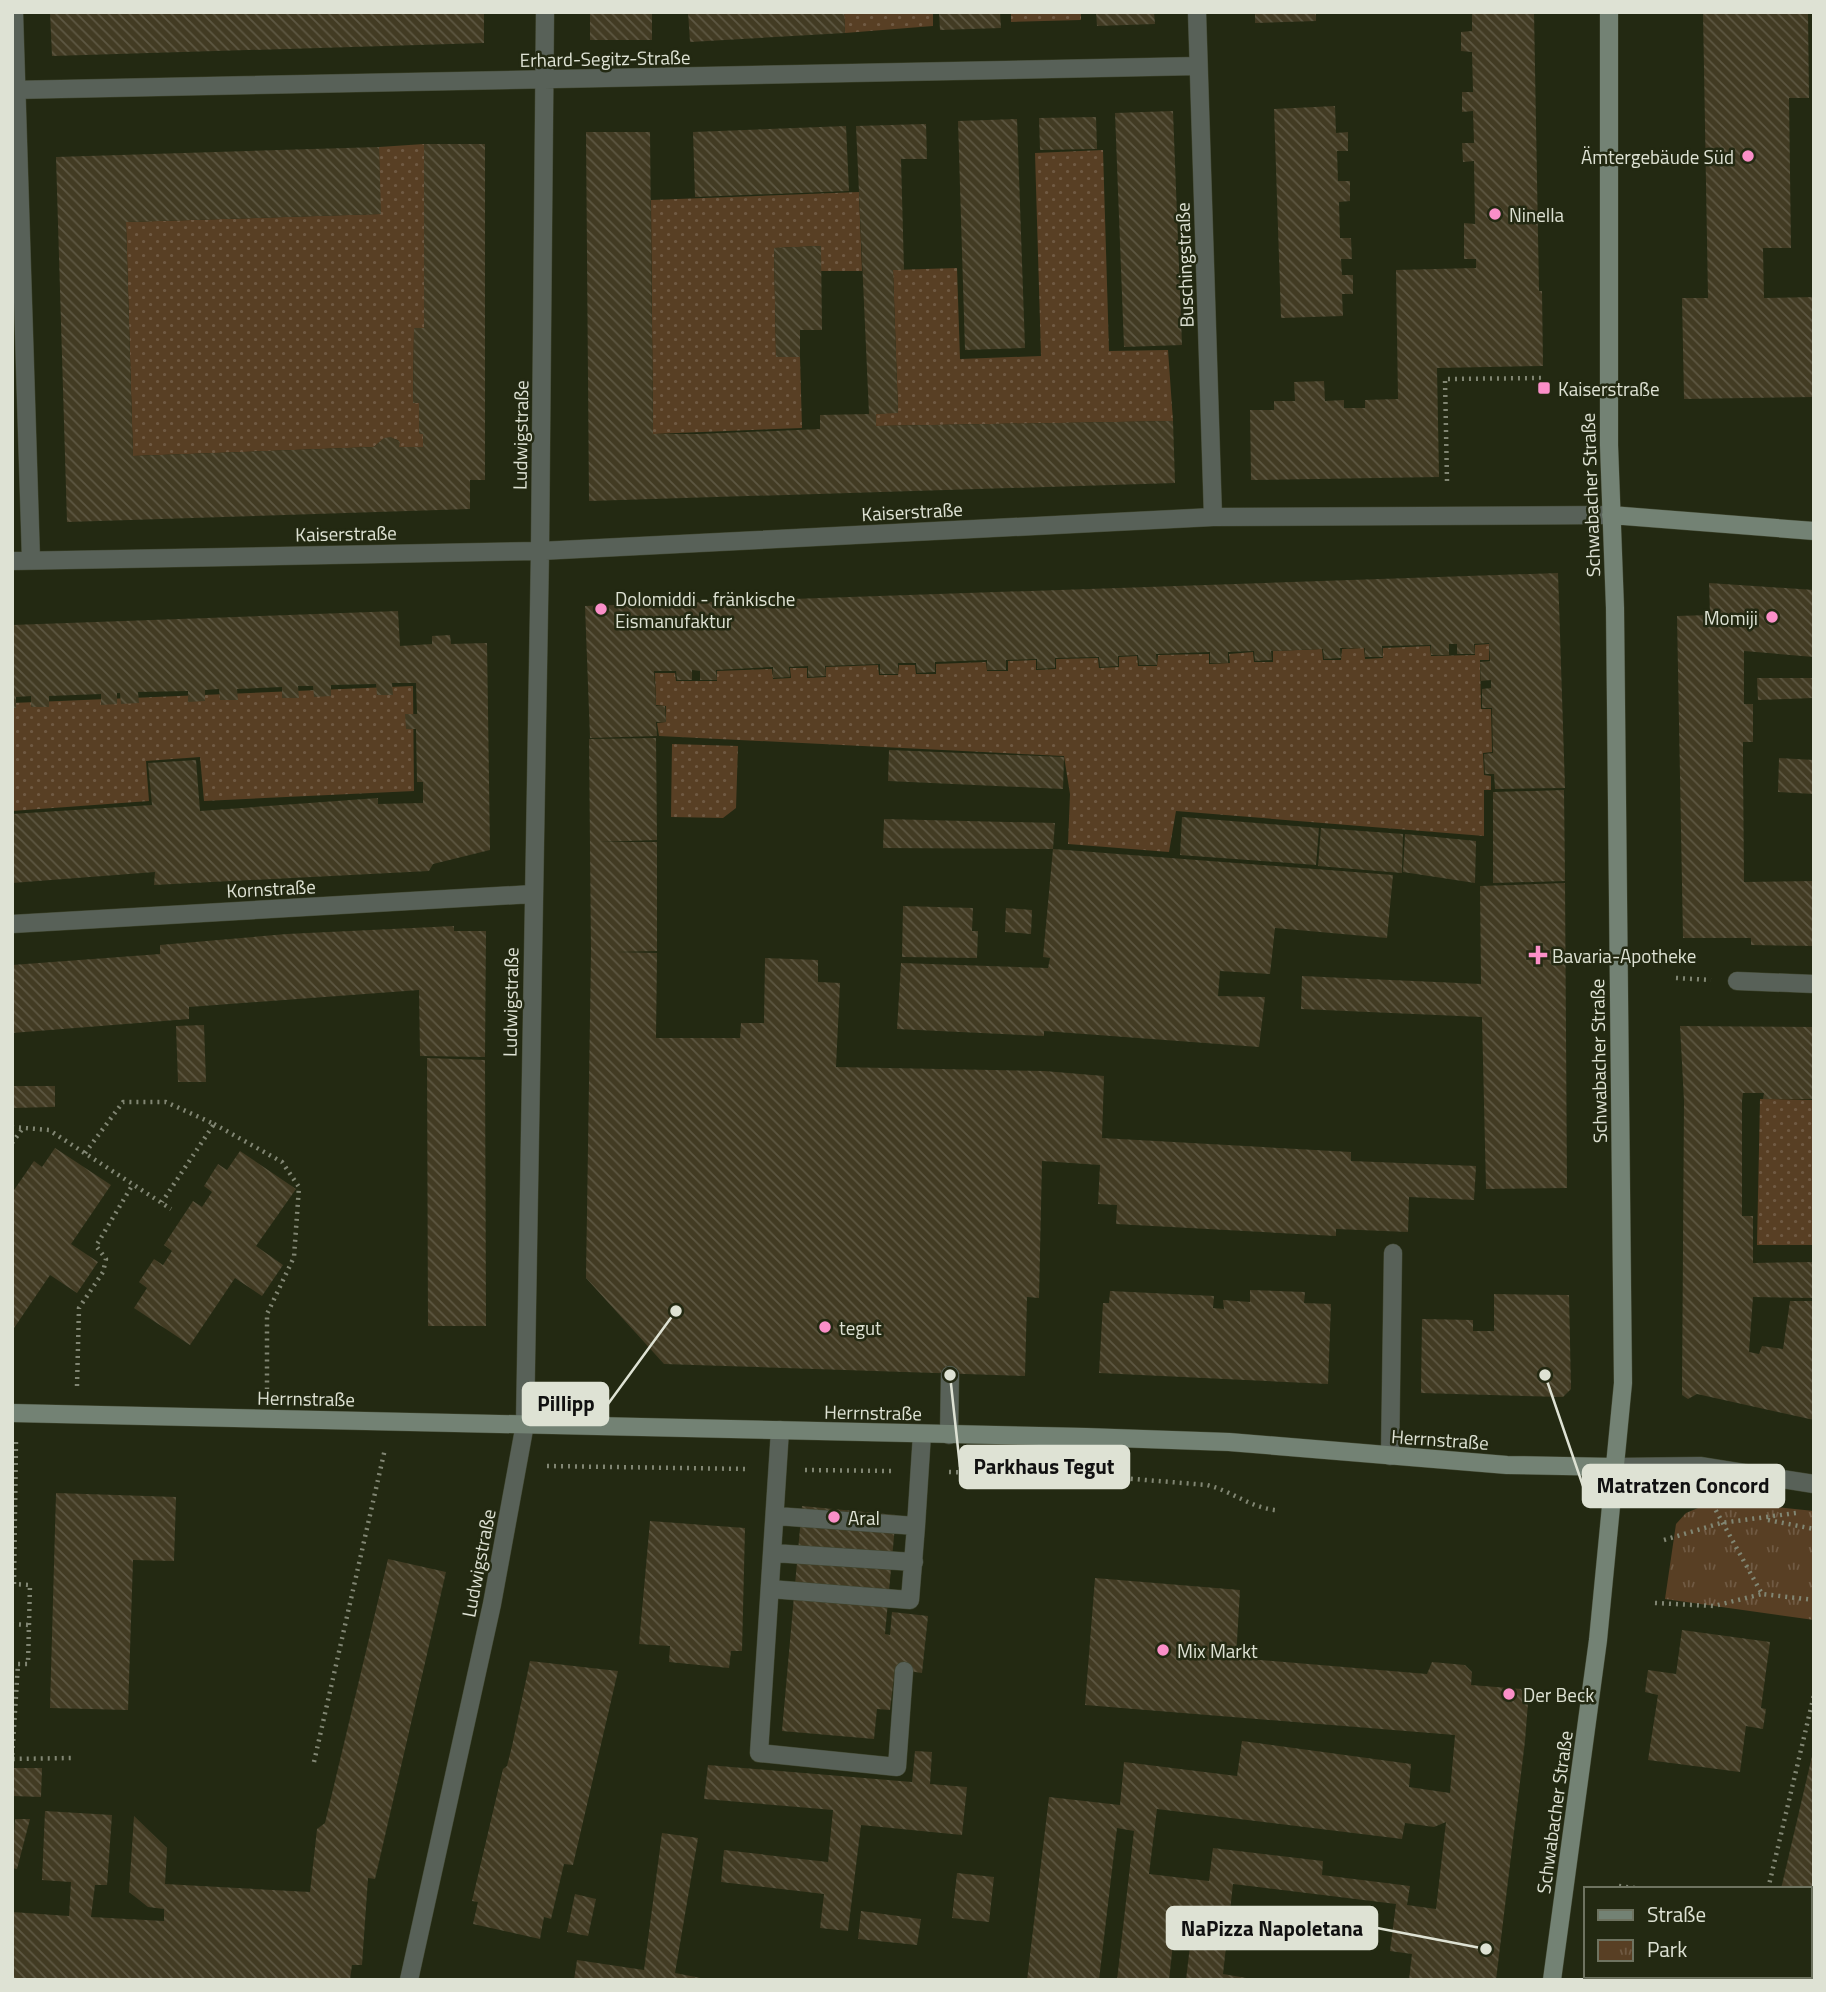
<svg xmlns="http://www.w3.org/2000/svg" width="1826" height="1992" viewBox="0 0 1826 1992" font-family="'Titillium Web',sans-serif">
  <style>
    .grass { fill: url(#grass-dots) }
    .park { fill: url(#park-tufts) }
    .building { fill: url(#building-back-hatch); fill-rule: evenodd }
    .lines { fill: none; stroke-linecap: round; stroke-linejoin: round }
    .lane-casing { stroke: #414731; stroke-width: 19 }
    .street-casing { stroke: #414731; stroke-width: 19 }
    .secondary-casing { stroke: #414731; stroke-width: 19 }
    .path { stroke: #818673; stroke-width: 4.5; stroke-dasharray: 2 5; stroke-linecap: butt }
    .lane { stroke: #586158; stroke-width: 18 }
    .street { stroke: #586158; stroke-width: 18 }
    .secondary { stroke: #738274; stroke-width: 18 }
    .poi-dot { fill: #fa8fc8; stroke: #232912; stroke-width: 2.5 }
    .labels { text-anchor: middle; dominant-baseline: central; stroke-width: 5; stroke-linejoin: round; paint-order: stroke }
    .street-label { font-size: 19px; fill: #dee2d4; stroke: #232912 }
    .poi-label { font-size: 19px; fill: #dee2d4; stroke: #232912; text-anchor: start }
    .leader { fill: none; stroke: #dee2d4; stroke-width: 2.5 }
    .callout-dot { fill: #dee2d4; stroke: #232912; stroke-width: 2.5 }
    .callout { fill: #dee2d4; stroke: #dee2d4; stroke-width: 2.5 }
    .callout-label { font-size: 21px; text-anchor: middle; font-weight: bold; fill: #111 }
  </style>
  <defs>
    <pattern id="grass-dots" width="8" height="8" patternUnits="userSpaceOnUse" patternTransform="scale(1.75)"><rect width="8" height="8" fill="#583f24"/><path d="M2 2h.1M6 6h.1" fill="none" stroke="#705a43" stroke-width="1.8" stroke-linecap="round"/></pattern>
    <pattern id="park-tufts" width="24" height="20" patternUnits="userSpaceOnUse" patternTransform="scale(1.75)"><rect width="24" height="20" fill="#583f24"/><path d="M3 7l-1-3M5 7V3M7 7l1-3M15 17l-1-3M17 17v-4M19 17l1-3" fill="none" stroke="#705a43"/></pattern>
    <pattern id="building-back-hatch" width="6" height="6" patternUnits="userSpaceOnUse" patternTransform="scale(1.75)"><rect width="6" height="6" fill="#423b23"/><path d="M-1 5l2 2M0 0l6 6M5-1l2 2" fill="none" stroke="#5d5742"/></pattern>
  </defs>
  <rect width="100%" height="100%" fill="#232912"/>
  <path class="grass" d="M844 12H933V26L845 33Z
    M1011 12H1081V20L1011 22Z
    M424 144V328L414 329 413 402 419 403V433L423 434V447H399V441C387 435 383 439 374 447L133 456 126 222 380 214 379 147Z
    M1103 150 1109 351 1168 350 1173 421 876 426V414L898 412 893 270 957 268 960 359 1041 356 1035 153Z
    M859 192 862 271H821V246L774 248 776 356 800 357 802 428 653 434 651 200Z
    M1489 644V660H1480L1481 709H1491L1492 752 1483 753 1484 775 1491 776V790H1484V836L1176 811 1169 852 1068 844 1070 794 1064 756 659 736 657 723 666 722V706L656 705 655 673H675L676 681H717V671L772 669 773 679 791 678 790 668H807V678L826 677V667L878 665 879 675H898L899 665H915L916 674H936V664L986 662 987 671H1008V661L1036 660V670L1056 669V659L1098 658 1099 668 1119 667V657L1137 656 1138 666H1157L1158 655 1209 654V664L1230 663 1229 654 1253 652 1254 662H1273V651L1322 649 1323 660H1341L1342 649 1364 648 1365 659 1383 658V648L1430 646 1431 656 1475 655V645Z
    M413 686 414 791 204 801 200 757 146 761 149 801 12 811V703Z
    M672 744 738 746 736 808 723 818 671 817Z
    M1760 1099 1814 1100V1245H1757Z"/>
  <path class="park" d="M1710 1503H1738L1814 1511V1620L1665 1599 1676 1524 1686 1513Z"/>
  <path class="building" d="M50 12H484V43L52 56Z
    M590 12H652V40H590Z
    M688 12H844L845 33 690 42Z
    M939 12H1000L1001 28 940 30Z
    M1096 12H1154L1155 24 1097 26Z
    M1255 12H1316V21L1255 23Z
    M1472 12H1534L1539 291H1542L1543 366 1437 368 1439 477 1251 480 1250 410H1274V401H1295L1294 382 1324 381 1325 401 1344 400V408H1365V400L1398 399 1396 270 1476 268V259H1464V223L1475 224 1474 161 1463 162 1462 143H1474L1473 111 1462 112V92H1473L1472 52 1461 51V32L1472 31Z
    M1703 12H1808L1809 98H1789L1791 248H1763L1764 298 1814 297V397L1684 399 1682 298H1708Z
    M1335 106 1336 133 1348 132V151H1337L1338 181H1350V201L1339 202 1340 238H1351L1352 259H1341L1342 275H1353V294H1342L1343 316 1281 318 1274 109Z
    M1173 111 1182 345 1124 347 1115 113Z
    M1096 117 1097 149 1040 150 1039 118Z
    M1017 119 1025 348 965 350 958 121Z
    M926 124 927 159H901L904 270H893L898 413 876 414V426L1173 421 1175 483 589 501 586 132H650L653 434H698L820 429V415L869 414 856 126Z
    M846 126 849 191 695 197 693 132Z
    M424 144H485V480H470V509L67 522 56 157 379 147 381 214 126 222 133 456 374 447 384 438 391 437 400 442 399 447H423V434L419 433V403H413L414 328H424Z
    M821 246 822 330H800V357H776L774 248Z
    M1558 573 1565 788 1495 789 1494 774H1485L1484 754 1493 753 1492 708H1482V689L1491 688V680L1481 681 1480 662 1490 661 1489 643 1474 644 1475 654H1457V644H1449V655H1431V645L1382 646 1383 657H1365V648H1340L1341 658 1324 659 1323 649 1271 651 1272 660 1255 661 1254 651 1228 652V663H1210V652L1156 654 1157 665H1139L1138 655 1118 656V666L1100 667 1099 657 1055 658V668L1037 669V659L1006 660V670H987V660L935 662V672L917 673 916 663H898V674H880V664L825 666 826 676 808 677V666L789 667 790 677 773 678V667L716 670 717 680H700V671L692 670V680H677L676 671H654L656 706H665L666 722H656L657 736 590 738 585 606Z
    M1709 583 1814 590V657L1744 651V704H1753V742H1743V762L1744 882 1814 881V946L1751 945V938H1683L1677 616 1710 615Z
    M398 611 400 646 432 644V636L450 635 451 644 487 643 490 850 433 864 429 871 154 885 155 872 12 883V814L152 805 148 763 196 760 200 811 378 798V804L423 803V782H417L416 729H406L405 714H417L416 683H392L393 695H377L376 684 331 685V696L314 697 313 686H298L299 698H282V687L237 689 238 700H220L219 689 205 690V701L188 702V691L138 692 139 703 121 704 120 693H117V704L101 705V694L49 696V707H31V696L16 697V708H12V625Z
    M1757 678H1814V698L1758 700Z
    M656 738 657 840 599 842H657V951L615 952 657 953 656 1038H740L741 1023H764L765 958 818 960V982L840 983 836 1067 1044 1071 1104 1076 1102 1138 1351 1152V1161L1476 1166 1474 1200 1409 1197 1408 1232 1336 1229V1236L1116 1224 1117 1205 1098 1204 1100 1165 1042 1161 1039 1298 1027 1297 1025 1376 664 1364 586 1278 591 952 589 739Z
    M889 750 1064 757 1063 789 888 781Z
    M1779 758 1814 760V794L1778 792Z
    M1564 790 1565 881 1493 883V792Z
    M1182 817 1319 828 1316 865 1180 855Z
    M884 819 1055 823 1053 849 883 848Z
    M1321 828 1403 834 1402 873 1318 866Z
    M1405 834 1476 841 1475 883 1403 872Z
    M1053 849 1393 875 1387 938 1275 928 1270 974 1220 971 1218 996 1265 997 1259 1047 1044 1031V1036L897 1029 901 963 1048 968 1050 958 1043 957Z
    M1565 883 1567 1188 1486 1189 1482 1017 1301 1009 1302 976 1481 984 1480 886Z
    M903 906 973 908 972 931H978L977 958 902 957Z
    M1006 908 1032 910 1031 934 1005 932Z
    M454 926V931H486L485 1057 420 1056 419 990 189 1007V1019L12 1033V965L160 954V945L287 934Z
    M204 1025 206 1082H178L176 1026Z
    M1680 1026 1814 1027V1099H1763L1764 1093H1743L1742 1101V1216H1753V1263L1814 1262V1298L1753 1297 1749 1352 1759 1354 1762 1346 1783 1349 1790 1301H1814V1420L1697 1394 1688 1399 1682 1395 1684 1101Z
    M427 1058 485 1060 486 1326H428Z
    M12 1086H55V1107L12 1108Z
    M55 1148 111 1185 71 1244 98 1262 77 1293 50 1275 12 1331V1193L34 1161 42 1167Z
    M240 1151 296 1189 256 1246 283 1265 262 1296 235 1278 190 1345 134 1308 147 1288 139 1282 154 1259 163 1265 172 1251 164 1245 193 1201 202 1207 212 1192 204 1186 218 1164 227 1170Z
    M1250 1290 1305 1292 1304 1303 1331 1304 1328 1384 1099 1373 1103 1303H1109L1110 1291 1214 1296 1213 1308 1224 1309 1223 1300 1250 1302Z
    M1494 1294 1569 1295 1571 1389 1563 1397 1421 1393 1422 1319 1473 1320V1331H1494Z
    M56 1493 176 1497 174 1561 133 1560 128 1710 50 1708Z
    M802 1506 896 1515 885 1634 890 1635 892 1612 928 1616 922 1673 895 1669 890 1710 877 1709 874 1739 782 1731Z
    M650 1521 745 1528 742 1651H731L729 1668 669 1662 670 1646 639 1644Z
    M388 1559 446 1572 375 1879 368 1878 362 1965H352L350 1980 12 1978V1912L69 1916 71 1882 42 1880 45 1811 112 1815 107 1885H95L91 1917 164 1921V1909L148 1907 129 1892 134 1816 167 1848 165 1884 310 1892 317 1829 325 1823Z
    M1095 1578 1240 1590 1236 1658 1427 1674 1432 1662 1465 1665 1472 1672 1471 1685 1521 1689 1528 1703 1525 1741 1496 1980H1409L1412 1954 1390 1951 1396 1904 1233 1884 1223 1974 1258 1980H1186L1191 1937 1174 1935 1169 1980H1117L1134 1831 1117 1828 1099 1980H1027L1049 1797 1120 1805 1124 1762 1237 1776 1242 1741 1411 1764 1409 1787 1450 1793 1455 1735 1085 1705ZM1157 1809 1402 1839 1405 1823 1434 1827 1446 1822 1436 1909 1407 1905 1410 1886 1322 1875 1323 1861 1213 1848 1209 1881 1149 1874Z
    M1682 1630 1770 1642 1761 1708 1766 1709 1763 1729 1746 1726 1740 1772 1648 1760 1658 1695 1645 1692 1648 1670 1676 1674Z
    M530 1661 618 1671 573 1865 564 1864 551 1919 544 1917 540 1939 473 1924 478 1902 472 1901 503 1769 507 1766 512 1746Z
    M915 1751 932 1752 930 1784 967 1787 962 1835 861 1825 848 1931 820 1928 824 1894 721 1882 724 1850 828 1862 833 1810 704 1799 708 1765 912 1782Z
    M1813 1752 1814 1753V1954H1810V1889H1781Z
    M12 1768H42L41 1797 12 1796Z
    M15 1819H30L17 1869 12 1868Z
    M662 1833 698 1838 675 1973 711 1980H574L577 1960 644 1970Z
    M957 1873 994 1877 989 1922 952 1918Z
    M575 1894 596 1899 588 1936 567 1932Z
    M861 1911 921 1919 917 1945 858 1939Z
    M1618 1976H1688V1980H1618Z"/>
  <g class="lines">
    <defs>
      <path id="lane" d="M780 1430 759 1753 897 1767 904 1671
        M949 1435 950 1375
        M1390 1456 1393 1253
        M776 1516 916 1526 922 1434
        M773 1553 914 1562
        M770 1589 910 1600 916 1526"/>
      <path id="street" d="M14 12 31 560
        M1197 12 1213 517
        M12 90 1198 66
        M12 561 540 551 1213 517 1611 515
        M12 924 533 894
        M1737 981 1814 984
        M1615 1467 1700 1466 1814 1484
        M409 1980 492 1604 525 1424 540 551 545 12"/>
      <path id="secondary" d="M1611 515 1814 531
        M12 1413 1086 1437 1229 1442 1507 1465 1615 1467
        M1552 1980 1598 1640 1623 1383 1615 608 1609 445V12"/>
    </defs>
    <use href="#lane" class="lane-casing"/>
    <use href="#street" class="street-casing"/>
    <use href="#secondary" class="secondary-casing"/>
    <path class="path" d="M1447 481 1445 379 1544 378
      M1676 978 1711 980
      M214 1124 282 1162 299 1187 294 1257 267 1314V1389
      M12 1127 49 1130 171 1209
      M12 1143 23 1128
      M85 1153 123 1102H166L214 1124 162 1202
      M77 1386 79 1308 103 1272 106 1259 96 1246 133 1184
      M16 1442 14 1584 30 1585 28 1664H18L12 1759 71 1758
      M547 1466 748 1469
      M805 1470 891 1471
      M949 1472 1085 1475 1207 1485C1232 1491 1249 1507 1275 1510
      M1709 1498 1762 1594 1814 1600
      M1768 1520 1814 1529
      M1664 1540 1721 1523 1796 1513
      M1655 1603 1714 1606 1762 1594
      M12 1624 30 1625
      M314 1762 385 1449
      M1619 1886 1642 1889
      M1768 1889 1814 1695"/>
    <use href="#lane" class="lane"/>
    <use href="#street" class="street"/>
    <use href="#secondary" class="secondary"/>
  </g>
  <g class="poi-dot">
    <circle cx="1748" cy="156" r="7"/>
    <circle cx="1495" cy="214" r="7"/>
    <rect x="1537" y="381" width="14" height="14" rx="3.5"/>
    <circle cx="601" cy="609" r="7"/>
    <circle cx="1772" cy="617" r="7"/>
    <path d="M1534.5 944.5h7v7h7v7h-7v7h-7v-7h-7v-7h7z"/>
    <circle cx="825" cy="1327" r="7"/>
    <circle cx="834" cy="1517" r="7"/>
    <circle cx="1163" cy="1650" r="7"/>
    <circle cx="1509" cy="1694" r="7"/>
  </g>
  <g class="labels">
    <g class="street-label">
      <text transform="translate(605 58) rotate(-1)">Erhard-Segitz-Straße</text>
      <text transform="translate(1184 265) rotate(-92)">Buschingstraße</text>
      <text transform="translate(520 435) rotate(-89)">Ludwigstraße</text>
      <text transform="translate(1590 495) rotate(-92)">Schwabacher Straße</text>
      <text transform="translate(912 511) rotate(-3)">Kaiserstraße</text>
      <text transform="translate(346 533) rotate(-1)">Kaiserstraße</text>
      <text transform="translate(271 888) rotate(-3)">Kornstraße</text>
      <text transform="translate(510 1002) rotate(-89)">Ludwigstraße</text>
      <text transform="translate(1598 1061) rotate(-91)">Schwabacher Straße</text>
      <text transform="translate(306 1398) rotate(1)">Herrnstraße</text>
      <text transform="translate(873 1412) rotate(1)">Herrnstraße</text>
      <text transform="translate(1440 1439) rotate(4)">Herrnstraße</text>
      <text transform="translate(478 1563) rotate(-79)">Ludwigstraße</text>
      <text transform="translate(1554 1812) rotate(-82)">Schwabacher Straße</text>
    </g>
    <g class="poi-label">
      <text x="1734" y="156" text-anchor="end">Ämtergebäude Süd</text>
      <text x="1509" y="214">Ninella</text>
      <text x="1558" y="388">Kaiserstraße</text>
      <text x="615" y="598">Dolomiddi - fränkische<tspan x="615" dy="22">Eismanufaktur</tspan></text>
      <text x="1758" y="617" text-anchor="end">Momiji</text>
      <text x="1552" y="955">Bavaria-Apotheke</text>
      <text x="839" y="1327">tegut</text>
      <text x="848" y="1517">Aral</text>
      <text x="1177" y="1650">Mix Markt</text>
      <text x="1523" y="1694">Der Beck</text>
    </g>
  </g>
  <path class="leader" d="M676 1311L608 1404M950 1375L960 1467M1545 1375L1583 1486M1486 1949L1377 1928"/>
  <g class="callout-dot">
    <circle cx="676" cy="1311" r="7"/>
    <circle cx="950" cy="1375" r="7"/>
    <circle cx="1545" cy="1375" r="7"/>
    <circle cx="1486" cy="1949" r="7"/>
  </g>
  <g class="callout">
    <rect x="523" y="1383" width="85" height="42" rx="7"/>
    <rect x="960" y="1446" width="169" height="42" rx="7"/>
    <rect x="1583" y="1465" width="201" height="42" rx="7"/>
    <rect x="1167" y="1907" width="210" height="42" rx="7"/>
  </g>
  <g class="callout-label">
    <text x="566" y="1411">Pillipp</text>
    <text x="1044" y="1474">Parkhaus Tegut</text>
    <text x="1683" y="1493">Matratzen Concord</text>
    <text x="1272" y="1936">NaPizza Napoletana</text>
  </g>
  <rect width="1826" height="1992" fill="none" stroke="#dee2d4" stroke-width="28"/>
  <rect x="1584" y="1887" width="228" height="91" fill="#232912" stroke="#6e7360" stroke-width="2"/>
  <rect x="1598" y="1910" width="35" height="10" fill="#738274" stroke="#6e7360" stroke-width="2"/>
  <text x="1647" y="1922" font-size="21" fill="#dee2d4">Straße</text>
  <rect x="1598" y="1940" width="35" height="21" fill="url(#park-tufts)" stroke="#6e7360" stroke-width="2"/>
  <text x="1647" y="1957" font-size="21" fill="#dee2d4">Park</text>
</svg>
